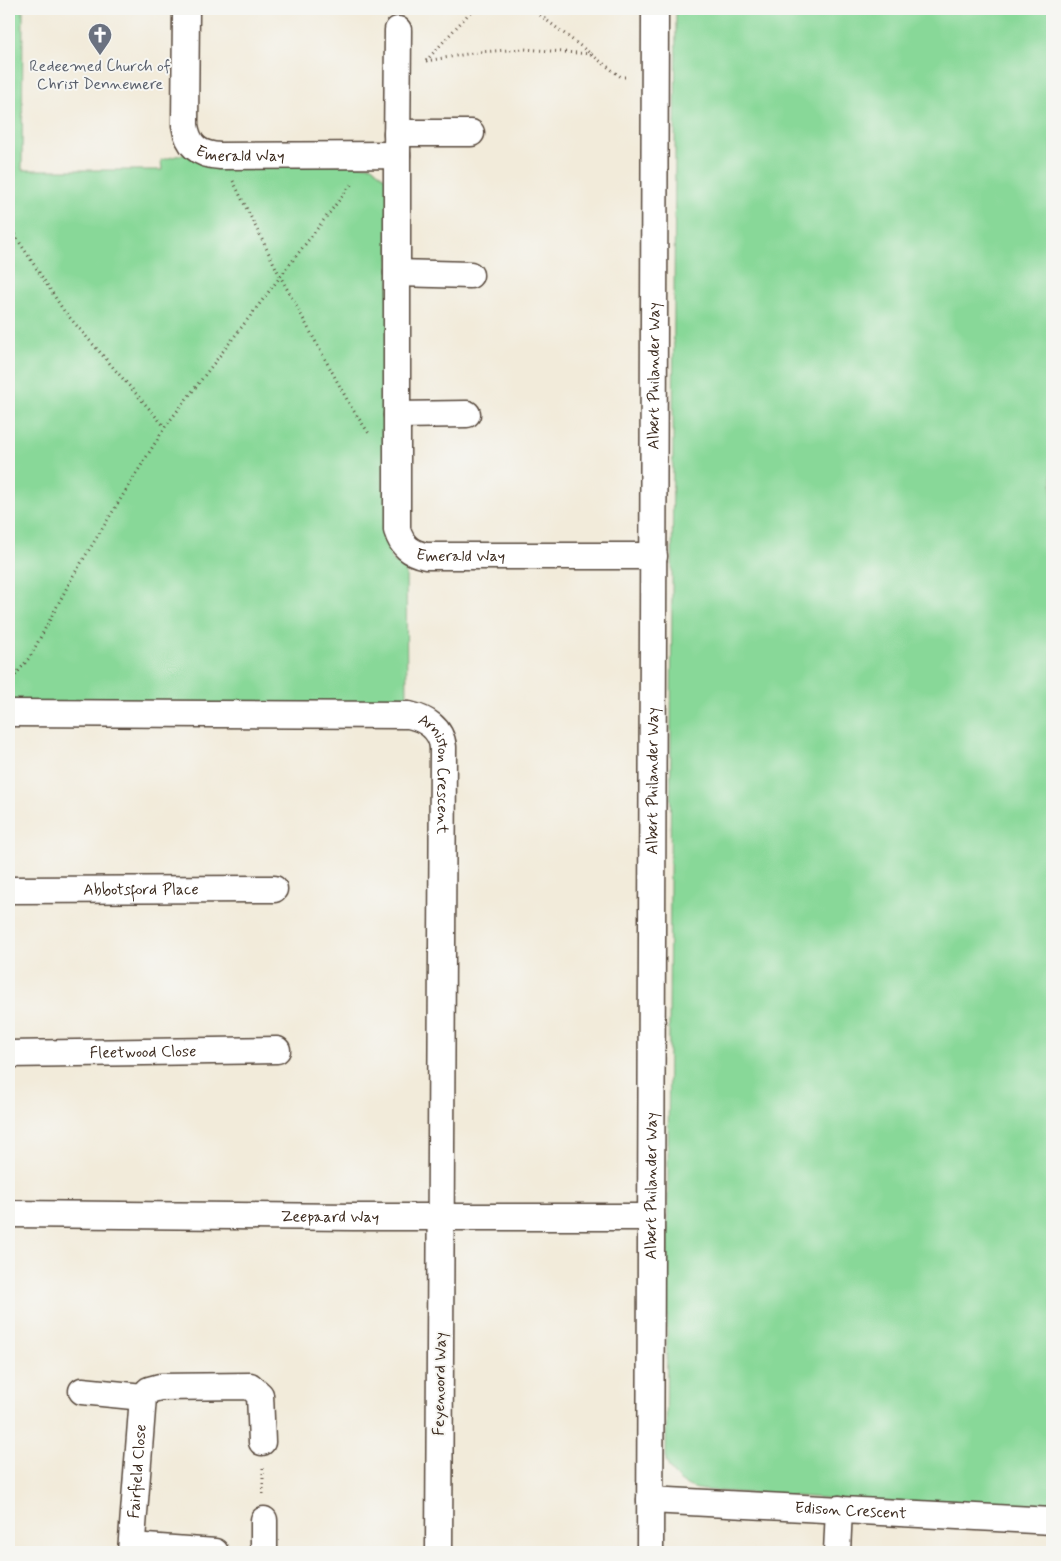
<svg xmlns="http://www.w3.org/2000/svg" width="1061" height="1561" viewBox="0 0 1061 1561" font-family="Mynerve,sans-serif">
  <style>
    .green { fill: #88d898; stroke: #62815b }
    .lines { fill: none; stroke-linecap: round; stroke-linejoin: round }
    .minor-casing { stroke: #56473a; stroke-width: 29 }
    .path { stroke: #56473a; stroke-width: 3; stroke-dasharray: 1 4; stroke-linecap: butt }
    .minor { stroke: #fff; stroke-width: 26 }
    .labels { text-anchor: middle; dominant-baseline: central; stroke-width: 4; stroke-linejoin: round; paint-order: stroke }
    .worship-label { font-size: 16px; fill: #5b616d; stroke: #f6f6f2 }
    .street-label { font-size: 16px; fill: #3b2a1e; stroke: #f6f6f2 }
  </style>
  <rect width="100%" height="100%" fill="#f6f6f2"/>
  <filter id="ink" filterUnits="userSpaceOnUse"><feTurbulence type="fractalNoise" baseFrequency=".02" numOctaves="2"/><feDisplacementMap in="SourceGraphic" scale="10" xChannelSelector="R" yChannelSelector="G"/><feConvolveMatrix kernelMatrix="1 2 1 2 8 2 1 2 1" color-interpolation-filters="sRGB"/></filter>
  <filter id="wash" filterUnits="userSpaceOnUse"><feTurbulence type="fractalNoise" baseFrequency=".0096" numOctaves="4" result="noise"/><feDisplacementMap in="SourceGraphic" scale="20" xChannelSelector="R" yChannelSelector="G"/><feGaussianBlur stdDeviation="1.12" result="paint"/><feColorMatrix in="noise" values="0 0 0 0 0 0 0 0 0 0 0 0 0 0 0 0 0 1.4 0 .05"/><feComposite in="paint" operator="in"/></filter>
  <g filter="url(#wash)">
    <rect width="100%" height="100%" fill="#f2ebda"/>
    <path class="green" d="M9 9H23L22 170H162L161 160 184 154 372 166 386 179 389 188 390 557 396 563 406 564 407 705H9Z
      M676 9H1052V1513L702 1490C684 1487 673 1478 666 1461Z"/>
  </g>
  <g filter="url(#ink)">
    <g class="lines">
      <defs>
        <g id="minor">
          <path id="s1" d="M186 9 185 125C188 146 199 155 220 156L397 155V530C402 546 410 553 426 556H654"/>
          <path d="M397 133H471"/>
          <path d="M397 155 398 30"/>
          <path d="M397 273 470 275"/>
          <path d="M397 415 467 414"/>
          <path id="s2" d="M9 713 409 715C426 719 441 728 443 747L439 1552"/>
          <path id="s3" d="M9 890 274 889"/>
          <path id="s4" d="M9 1054 277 1050"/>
          <path id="s5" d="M9 1214 353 1217H651"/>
          <path d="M82 1391 143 1397"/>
          <path id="s6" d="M650 1500 1052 1521"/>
          <path d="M264 1520V1552"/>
          <path d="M132 1546 215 1552"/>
          <path id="s7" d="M131 1552 143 1397 149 1390 160 1387 250 1386 260 1395 262 1442"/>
          <path id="s8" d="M650 1552 655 9"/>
          <path d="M837 1552 839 1509"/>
        </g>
      </defs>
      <use href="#minor" class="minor-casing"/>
      <path class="path" d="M532 9 621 77H628
        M426 61 479 52 524 49 591 54
        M426 61 473 9
        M233 181 280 276 351 407 370 435
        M9 226 64 311 165 427
        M9 683 30 657 73 576 165 427 353 182
        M263 1468V1494"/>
      <use href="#minor" class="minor"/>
    </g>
  </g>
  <defs>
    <symbol id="church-pin" viewBox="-11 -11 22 30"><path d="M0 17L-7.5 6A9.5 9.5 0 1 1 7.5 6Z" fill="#6b7280" stroke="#f6f6f2"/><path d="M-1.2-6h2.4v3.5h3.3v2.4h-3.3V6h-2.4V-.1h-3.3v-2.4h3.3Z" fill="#fff"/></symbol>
  </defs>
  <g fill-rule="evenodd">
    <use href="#church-pin" x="86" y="21" width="28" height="38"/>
  </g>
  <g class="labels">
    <g class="worship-label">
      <text x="100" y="66">Redeemed Church of<tspan x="100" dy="18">Christ Dennemere</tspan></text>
    </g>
    <g class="street-label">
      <text stroke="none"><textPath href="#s1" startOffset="188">Emerald Way</textPath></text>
      <text stroke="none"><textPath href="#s8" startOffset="1176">Albert Philander Way</textPath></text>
      <text stroke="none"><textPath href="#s1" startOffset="796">Emerald Way</textPath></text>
      <text stroke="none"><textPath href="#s2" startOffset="474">Arniston Crescent</textPath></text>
      <text stroke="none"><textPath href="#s8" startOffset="771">Albert Philander Way</textPath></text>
      <text stroke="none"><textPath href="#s3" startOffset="132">Abbotsford Place</textPath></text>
      <text stroke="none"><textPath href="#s4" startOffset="134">Fleetwood Close</textPath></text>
      <text stroke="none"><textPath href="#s8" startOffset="366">Albert Philander Way</textPath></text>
      <text stroke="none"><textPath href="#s5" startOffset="321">Zeepaard Way</textPath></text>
      <text transform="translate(440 1384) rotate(-89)">Feyenoord Way</text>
      <text stroke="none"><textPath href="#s7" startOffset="81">Fairfield Close</textPath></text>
      <text stroke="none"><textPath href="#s6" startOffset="201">Edison Crescent</textPath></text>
    </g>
  </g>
  <rect width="1061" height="1561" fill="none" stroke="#f6f6f2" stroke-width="30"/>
</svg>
